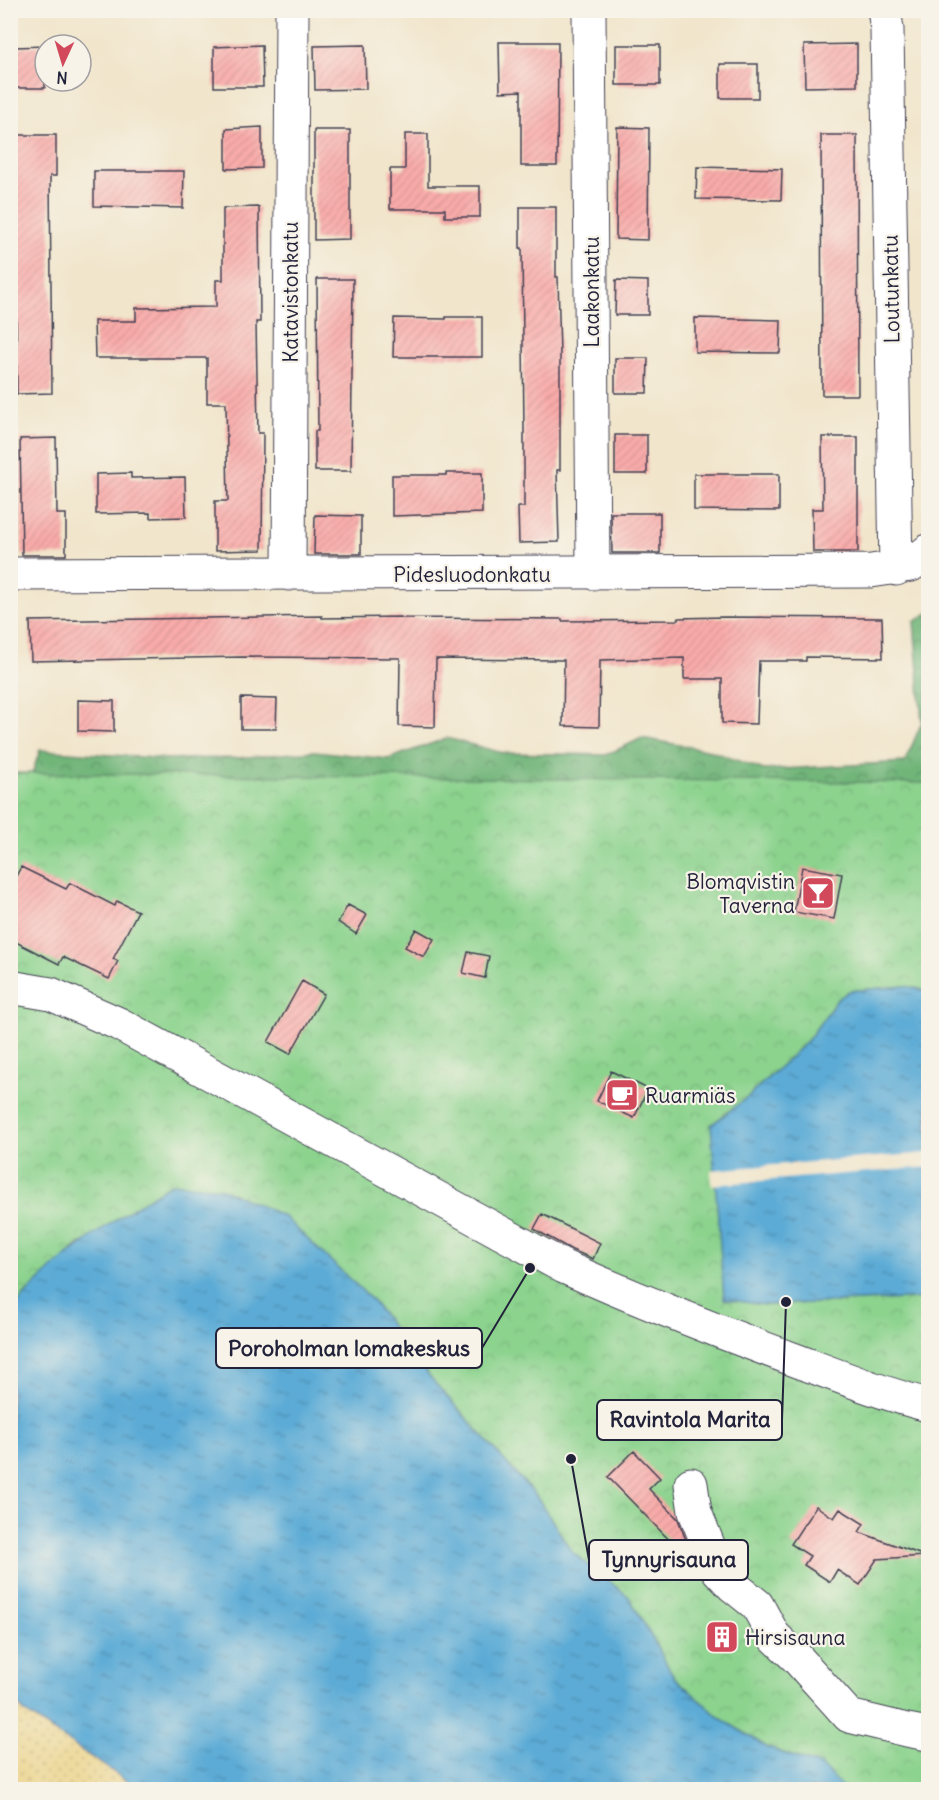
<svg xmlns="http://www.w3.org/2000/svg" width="939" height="1800" viewBox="0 0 939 1800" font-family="Delius,sans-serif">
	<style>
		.forest { fill: url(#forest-crowns); stroke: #4a6c5a; stroke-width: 1.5 }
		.sand { fill: url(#sand-dots); stroke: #887e6c; stroke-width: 1.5 }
		.park { fill: url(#park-crowns); stroke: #577a64; stroke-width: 1.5 }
		.water { fill: url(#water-ripples); stroke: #3f6688; stroke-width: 1.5 }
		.pier { fill: #f1e5cb }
		.building { fill: url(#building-hatch) }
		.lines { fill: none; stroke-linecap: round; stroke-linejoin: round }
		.minor-casing { stroke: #413f51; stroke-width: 35 }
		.minor { stroke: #fff; stroke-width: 33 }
		.labels { text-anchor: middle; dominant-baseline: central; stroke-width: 4.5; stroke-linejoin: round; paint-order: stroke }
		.street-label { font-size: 21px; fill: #22223b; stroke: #f7f3e8 }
		.poi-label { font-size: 21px; fill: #22223b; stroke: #f7f3e8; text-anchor: start }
		.leader { fill: none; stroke: #22223b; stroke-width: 2 }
		.callout-dot { fill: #22223b; stroke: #f7f3e8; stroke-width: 2 }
		.callout { fill: #f7f3e8; stroke: #22223b; stroke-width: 2 }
		.callout-label { font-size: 22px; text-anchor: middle; font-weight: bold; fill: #22223b }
	</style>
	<defs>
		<pattern id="forest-crowns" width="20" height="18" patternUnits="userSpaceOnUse" patternTransform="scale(1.5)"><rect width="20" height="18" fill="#71b579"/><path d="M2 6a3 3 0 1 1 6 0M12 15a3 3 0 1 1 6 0" fill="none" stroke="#5c9364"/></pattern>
		<pattern id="sand-dots" width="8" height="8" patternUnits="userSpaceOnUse" patternTransform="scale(1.5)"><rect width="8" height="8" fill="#eeda9e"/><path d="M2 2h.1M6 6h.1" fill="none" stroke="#ccbb89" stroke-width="1.8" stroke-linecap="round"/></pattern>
		<pattern id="park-crowns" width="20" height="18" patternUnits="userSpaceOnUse" patternTransform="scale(1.5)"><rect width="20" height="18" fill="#8cd38e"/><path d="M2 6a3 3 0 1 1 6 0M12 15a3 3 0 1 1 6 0" fill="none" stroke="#78b57b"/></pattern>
		<pattern id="water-ripples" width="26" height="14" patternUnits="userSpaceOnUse" patternTransform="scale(1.5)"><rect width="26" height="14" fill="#5cabd6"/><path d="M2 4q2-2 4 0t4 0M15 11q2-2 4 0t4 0" fill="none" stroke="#4c8baf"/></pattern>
		<pattern id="building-hatch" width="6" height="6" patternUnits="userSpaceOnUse" patternTransform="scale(1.5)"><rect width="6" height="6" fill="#f9acaa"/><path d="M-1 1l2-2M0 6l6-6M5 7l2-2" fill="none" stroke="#d59493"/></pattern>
	</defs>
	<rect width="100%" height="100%" fill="#f7f3e8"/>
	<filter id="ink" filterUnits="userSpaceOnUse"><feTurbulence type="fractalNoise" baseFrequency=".0167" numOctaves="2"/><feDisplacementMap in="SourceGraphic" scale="12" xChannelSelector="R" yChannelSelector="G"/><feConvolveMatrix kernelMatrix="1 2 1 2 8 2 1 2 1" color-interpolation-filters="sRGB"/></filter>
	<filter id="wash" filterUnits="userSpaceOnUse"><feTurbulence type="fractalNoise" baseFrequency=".008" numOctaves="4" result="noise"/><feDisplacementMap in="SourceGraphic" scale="24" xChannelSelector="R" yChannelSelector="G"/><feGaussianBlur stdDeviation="1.35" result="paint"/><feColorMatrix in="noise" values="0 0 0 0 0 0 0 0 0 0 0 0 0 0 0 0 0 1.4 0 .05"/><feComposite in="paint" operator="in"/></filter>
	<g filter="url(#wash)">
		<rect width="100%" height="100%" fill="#f1e5cb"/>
		<path class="forest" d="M928,613V986L29,783L40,750L169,759L238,758L315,751L388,759L447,738L503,753L606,755L642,738L711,751L764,770L905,762L922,722L914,622Z"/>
		<path class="sand" d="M10,1697L26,1713L139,1789H11Z"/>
		<path class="park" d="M11,773L928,783V991L905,986L849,991L837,1000L808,1040L749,1096L711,1125L765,1305L928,1298V1789H844L821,1766L768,1748L720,1718L674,1677L629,1597L572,1552L537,1497L434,1382L371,1299L80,1243L25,1294L11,1312Z"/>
		<path class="water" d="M905,986L928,991V1298L765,1305L724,1299L711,1125L749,1096L808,1040L837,1000L849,991Z
			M172,1183L220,1188L283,1216L371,1299L434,1382L537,1497L572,1552L629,1597L674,1677L720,1718L768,1748L821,1766L844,1789H139L26,1713L10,1697L11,1312C55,1256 113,1221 172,1183Z"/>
		<path class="pier" d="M928,1153V1167L712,1185L711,1170Z"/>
		<g id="blocks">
			<path class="building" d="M499,42H558L557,166H521V91L500,92Z
				M857,44V86L805,87L804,45Z
				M262,45L263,87H214V47Z
				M365,45L366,89L315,90L314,46Z
				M616,45H660V85H616Z
				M45,46V88H16L15,47Z
				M720,64H758V98H720Z
				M262,127V168L226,169V129Z
				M617,127L649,128L648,240L616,239Z
				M314,130H350V239L314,240Z
				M405,134H428V186H480V217H445V209H390V169H405Z
				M10,135H56V176H50L52,393L17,394L15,176H11Z
				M821,135H857L858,395H822Z
				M697,167L782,169L781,200L696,199Z
				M94,171H184L183,208L94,206Z
				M259,207L260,322H256L258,433H263L262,550L215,551V501H228L226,403H207V358H95L94,321H136V308L216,307V280H223V208Z
				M520,207H556V277H558L560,355V470H557L559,542L519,543L518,507H524V430L522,248H520Z
				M317,279H353L351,471H315V431H318Z
				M616,280L648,281V315H615Z
				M446,317H482V357H393L394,318L446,319Z
				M695,318L781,320L780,353L695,352Z
				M615,358H648L647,393H615Z
				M615,435H647V474H615Z
				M822,437H858V552H813L812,509H823Z
				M56,438L57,514H66V555H22L20,439Z
				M131,473V478L185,477L186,517L150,518V513L96,514V474Z
				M446,473H482V513L392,516V475H446Z
				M694,474H779V511L694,510Z
				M611,513H660V553H612Z
				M315,515L361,516V554H314Z
				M322,616V618L401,617V618L562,619V621L679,620V618L724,617L882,618L883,658L806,657V661H759L757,724L722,723V679H684V658L600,660L599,727L563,726L564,660L436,659L435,727L399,726L400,658L242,657L31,661L30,621Z
				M241,698L277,699L276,729H241Z
				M78,700L114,701V732L78,731Z
				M21,867L66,889L70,883L115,906L117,901L138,911L113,959L118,961L109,979L63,957L59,964L10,939V887Z
				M802,867L842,874L834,919L794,912Z
				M348,905L367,915L356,934L338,922Z
				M416,929L434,939L424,957L405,947Z
				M468,952L489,956L485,978L463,973Z
				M302,981L324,994L290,1054L268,1042Z
				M611,1071L648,1089L634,1118L597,1101Z
				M542,1214L600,1243L593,1259L572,1250L534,1229Z
				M634,1451L660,1478L649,1489L678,1519L687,1543L679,1550L608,1477Z
				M816,1506L834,1518L840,1509L864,1524L859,1532L925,1556L877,1559L860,1585L837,1570L830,1582L804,1565L810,1556L791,1544Z"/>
		</g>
	</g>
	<g filter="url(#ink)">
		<use href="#blocks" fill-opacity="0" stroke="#413f51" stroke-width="1.5"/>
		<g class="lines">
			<defs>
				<path id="minor" d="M589,10L593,573
					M884,10L887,29L896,569
					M10,574L871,571L911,565L928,551
					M289,574L292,10
					M10,987L51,994L119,1024L564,1267C641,1301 719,1332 798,1361C841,1377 884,1394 928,1405
					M691,1484L695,1512L718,1570L732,1585L757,1605L774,1636L796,1657L849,1716L907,1730L928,1734"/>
			</defs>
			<use href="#minor" class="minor-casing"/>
			<use href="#minor" class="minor"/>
		</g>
	</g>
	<defs>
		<symbol id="bar-square" viewBox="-11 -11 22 22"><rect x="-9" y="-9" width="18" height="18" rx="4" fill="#d1495b" stroke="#f7f3e8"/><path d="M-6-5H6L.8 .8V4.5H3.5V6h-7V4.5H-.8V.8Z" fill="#fff"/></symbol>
		<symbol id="cafe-square" viewBox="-11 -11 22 22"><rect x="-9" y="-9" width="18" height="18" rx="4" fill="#d1495b" stroke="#f7f3e8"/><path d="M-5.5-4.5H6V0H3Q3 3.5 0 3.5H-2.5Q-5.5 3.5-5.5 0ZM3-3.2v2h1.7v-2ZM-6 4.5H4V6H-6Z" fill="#fff"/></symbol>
		<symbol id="building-square" viewBox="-11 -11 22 22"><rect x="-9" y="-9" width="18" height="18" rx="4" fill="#d1495b" stroke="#f7f3e8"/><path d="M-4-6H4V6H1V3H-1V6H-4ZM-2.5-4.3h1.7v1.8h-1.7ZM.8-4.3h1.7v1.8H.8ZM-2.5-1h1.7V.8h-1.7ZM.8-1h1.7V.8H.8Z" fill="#fff"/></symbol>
	</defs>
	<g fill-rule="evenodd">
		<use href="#bar-square" x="799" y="874" width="38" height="38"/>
		<use href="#cafe-square" x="603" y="1076" width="38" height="38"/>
		<use href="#building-square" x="703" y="1618" width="38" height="38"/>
	</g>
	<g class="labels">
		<g class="street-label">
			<text transform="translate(891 289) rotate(-91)">Loutunkatu</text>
			<text transform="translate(290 292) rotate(-90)">Katavistonkatu</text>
			<text transform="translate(591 292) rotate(-90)">Laakonkatu</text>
			<text x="472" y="574">Pidesluodonkatu</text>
		</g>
		<g class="poi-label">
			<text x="795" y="881" text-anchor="end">Blomqvistin<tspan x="795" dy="24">Taverna</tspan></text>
			<text x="645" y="1095">Ruarmiäs</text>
			<text x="745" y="1637">Hirsisauna</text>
		</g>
	</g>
	<path class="leader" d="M530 1268L482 1348M786 1302L782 1420M571 1459L589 1560"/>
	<g class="callout-dot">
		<circle cx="530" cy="1268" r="6"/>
		<circle cx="786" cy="1302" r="6"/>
		<circle cx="571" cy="1459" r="6"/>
	</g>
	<g class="callout">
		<rect x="216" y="1328" width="266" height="40" rx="6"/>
		<rect x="597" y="1400" width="185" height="40" rx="6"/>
		<rect x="589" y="1540" width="159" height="40" rx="6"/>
	</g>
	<g class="callout-label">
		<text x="349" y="1356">Poroholman lomakeskus</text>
		<text x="690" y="1427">Ravintola Marita</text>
		<text x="669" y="1567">Tynnyrisauna</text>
	</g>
	<rect width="939" height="1800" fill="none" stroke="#f7f3e8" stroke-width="36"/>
	<g transform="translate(63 63) rotate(184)"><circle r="28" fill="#f7f3e8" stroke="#a29fa3" stroke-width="1.5"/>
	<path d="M0-4.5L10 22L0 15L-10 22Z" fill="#d1495b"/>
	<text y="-9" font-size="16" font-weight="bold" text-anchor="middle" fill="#22223b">N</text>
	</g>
</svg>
